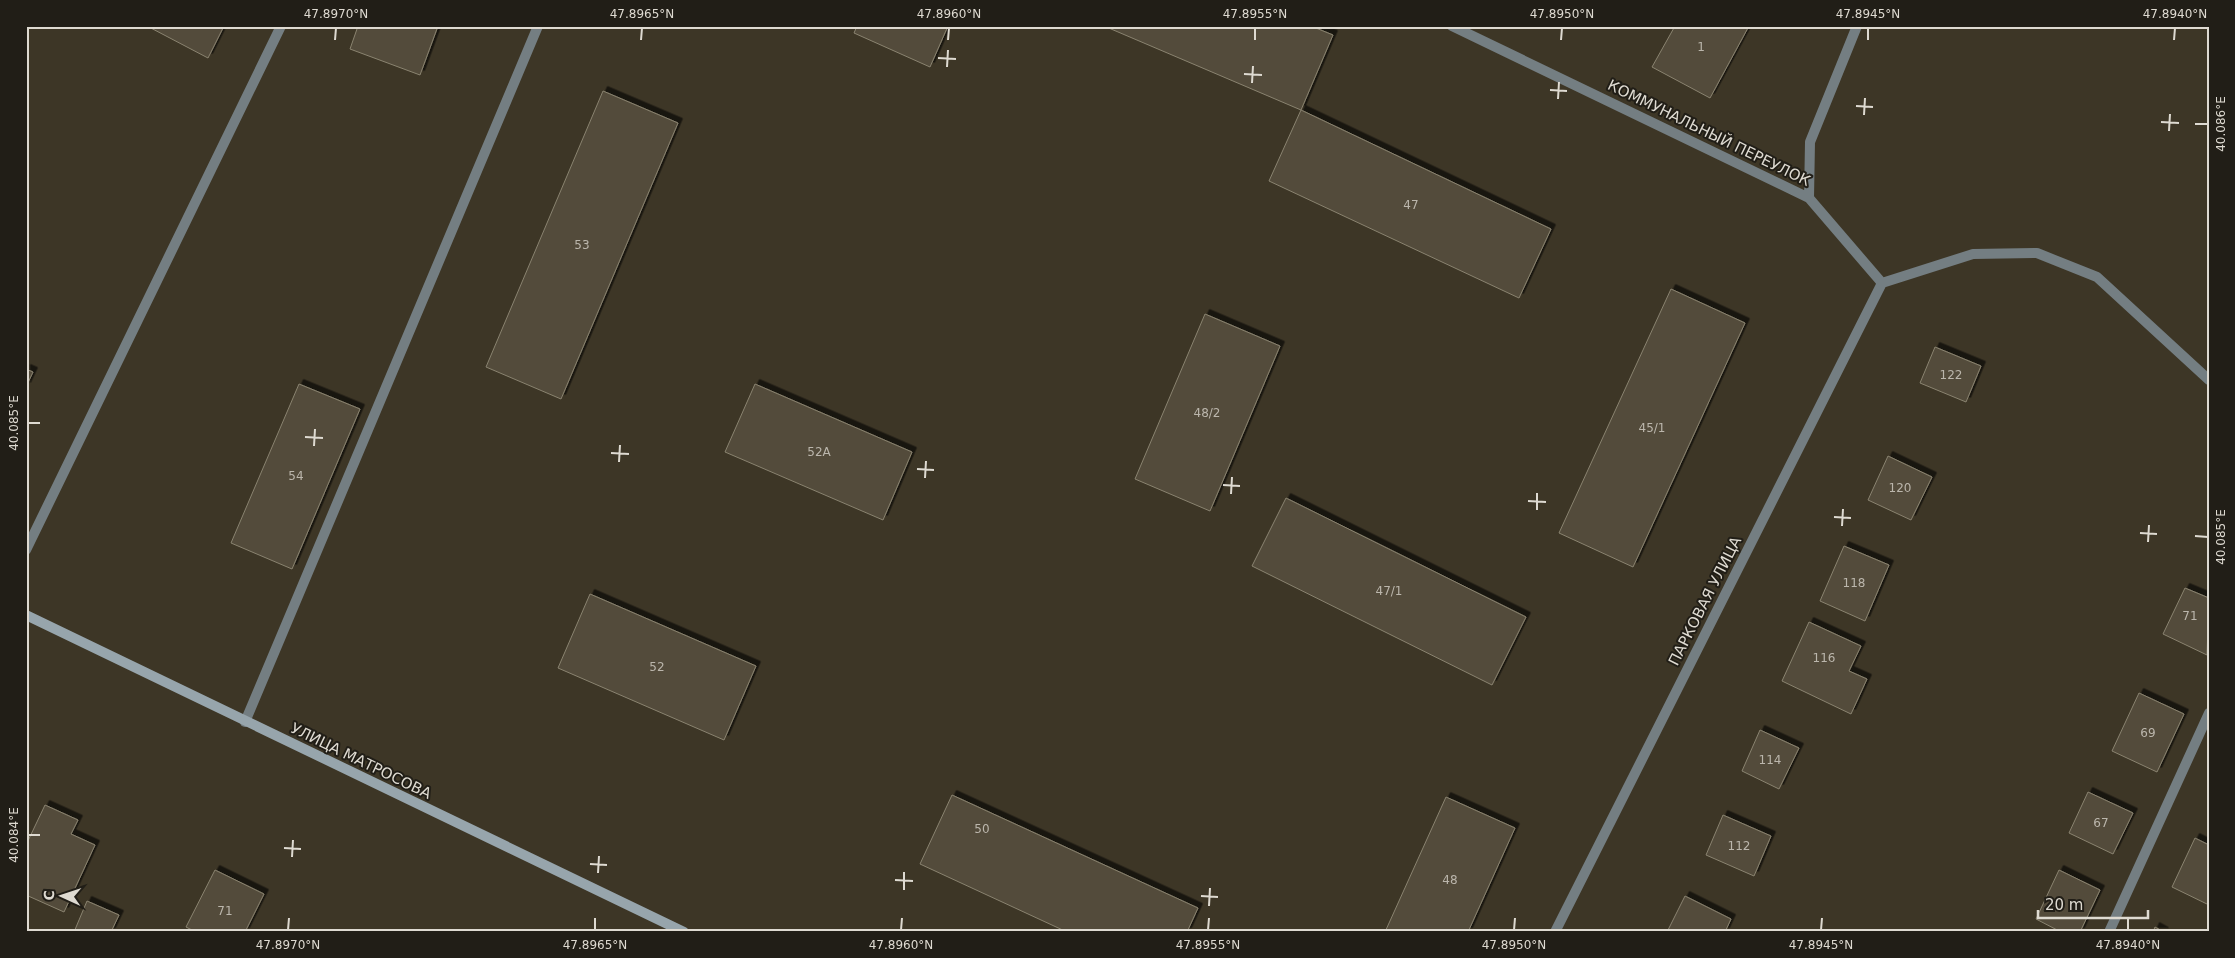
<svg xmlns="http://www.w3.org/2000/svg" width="2235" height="958" viewBox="0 0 2235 958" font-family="'DejaVu Sans',sans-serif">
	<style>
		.building { fill: #534c3b; stroke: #8a8370; filter: url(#shadow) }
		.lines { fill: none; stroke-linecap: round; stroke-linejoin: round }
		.lane { stroke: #747e82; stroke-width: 10 }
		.street { stroke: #747e82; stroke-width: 10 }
		.secondary { stroke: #97a5ac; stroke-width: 10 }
		.ticks { fill: none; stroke: #dedad1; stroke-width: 2 }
		.labels { text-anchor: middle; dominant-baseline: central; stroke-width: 4; stroke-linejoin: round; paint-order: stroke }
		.number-label { font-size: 12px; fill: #bbb6ac }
		.street-label { font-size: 15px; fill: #dedad1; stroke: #211e17 }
		.neatline { fill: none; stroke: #dedad1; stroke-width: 2 }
		.ticks-label { font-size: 12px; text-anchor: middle; fill: #dedad1 }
	</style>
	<defs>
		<filter id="shadow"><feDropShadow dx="4.5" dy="-4.5" stdDeviation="0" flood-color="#0009"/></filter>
	</defs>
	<rect width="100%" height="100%" fill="#3d3626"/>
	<path class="building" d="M147,26H224L208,58Z
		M358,26H438L420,75L350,49Z
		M857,26H948L930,67L854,33Z
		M1104,26H1311L1333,35L1301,110Z
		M1675,26H1749L1710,98L1652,67Z
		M603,91L678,123L561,399L486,367Z
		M1301,110L1551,229L1519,298L1269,181Z
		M1671,289L1745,323L1633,567L1559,533Z
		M1205,314L1280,346L1210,511L1135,479Z
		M1935,347L1981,366L1966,402L1920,383Z
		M26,369L33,372L26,387Z
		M299,384L360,409L292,569L231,543Z
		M755,384L912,452L883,520L725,452Z
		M1888,456L1932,477L1911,520L1868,500Z
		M1286,498L1526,617L1492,685L1252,566Z
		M1844,546L1889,565L1865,621L1820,601Z
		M2185,588L2209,598L2207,655L2163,634Z
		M590,594L756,666L724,740L558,668Z
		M1809,622L1861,646L1849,671L1867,679L1851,714L1782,681Z
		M2139,693L2184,714L2157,772L2112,751Z
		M1760,730L1799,748L1779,789L1742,771Z
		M2088,792L2133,813L2113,854L2069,833Z
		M952,795L1198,908L1187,932H1067L920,864Z
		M1446,797L1515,828L1468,932H1385Z
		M45,805L78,820L71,834L95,845L64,912L26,895V845Z
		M1723,815L1771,836L1754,876L1706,855Z
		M2195,838L2209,845V905L2172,887Z
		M215,870L264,894L245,932H196L186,927Z
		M2059,870L2100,890L2080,932H2061L2036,919Z
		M1685,896L1731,919L1725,932H1667Z
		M87,901L119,915L111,932H74Z
		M2155,927L2164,932H2153Z"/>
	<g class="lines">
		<path class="lane" d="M245,722L538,26"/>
		<path class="street" d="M1452,26L1809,198L1882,283L1973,254L2037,253L2097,277L2209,380
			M1809,198L1810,142L1857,26
			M26,550L281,26
			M1555,932L1882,283
			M2109,932L2209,713"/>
		<path class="secondary" d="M26,615L684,932"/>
	</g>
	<path class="ticks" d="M335,40L336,28M641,40L642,28M948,40L949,28M1255,40V28M1561,40L1562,28M1868,40V28M2174,40L2175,28M938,58L956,59M947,67L948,50M1244,74L1262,75M1252,83L1253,66M1550,90L1567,91M1558,99L1559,82M1856,106L1873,107M1864,115L1865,98M2161,122L2179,123M2195,124H2208M2169,131L2170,114M28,423H40M305,437L323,438M314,446L315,429M611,453L629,454M619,462L620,445M917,469L934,470M925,478L926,461M1223,485L1240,486M1231,494L1232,477M1528,501L1546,502M1537,510V493M1834,517L1851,518M1842,526L1843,509M2140,533L2157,534M2195,536L2208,537M2148,542L2149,525M28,835H40M284,848L301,849M292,857L293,840M590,864L607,865M598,873L599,856M895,880L913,881M904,890V872M1201,896L1218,897M1209,906L1210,888M288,930L289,918M595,930V918M901,930L902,918M1208,930L1209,918M1514,930L1515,918M1821,930L1822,918M2128,930V918"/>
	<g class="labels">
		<g class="number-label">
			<text x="1701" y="47">1</text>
			<text x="1411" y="205">47</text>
			<text x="582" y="245">53</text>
			<text x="1951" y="375">122</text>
			<text x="1207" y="413">48/2</text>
			<text x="1652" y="428">45/1</text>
			<text x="819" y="452">52А</text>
			<text x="296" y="476">54</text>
			<text x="1900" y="488">120</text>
			<text x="1854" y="583">118</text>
			<text x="1389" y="591">47/1</text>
			<text x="2190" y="616">71</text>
			<text x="1824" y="658">116</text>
			<text x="657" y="667">52</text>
			<text x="2148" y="733">69</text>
			<text x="1770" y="760">114</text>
			<text x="2101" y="823">67</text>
			<text x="982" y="829">50</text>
			<text x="1739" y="846">112</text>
			<text x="1450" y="880">48</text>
			<text x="225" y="911">71</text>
		</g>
		<g class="street-label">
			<text transform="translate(1709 133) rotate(26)">КОММУНАЛЬНЫЙ ПЕРЕУЛОК</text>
			<text transform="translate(1705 601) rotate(-63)">ПАРКОВАЯ УЛИЦА</text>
			<text transform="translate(361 761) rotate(26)">УЛИЦА МАТРОСОВА</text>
		</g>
	</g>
	<rect width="2235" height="958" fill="none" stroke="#211e17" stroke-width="55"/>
	<g transform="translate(62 896) rotate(273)" stroke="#211e17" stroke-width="4" paint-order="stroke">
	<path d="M0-4L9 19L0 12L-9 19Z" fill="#dedad1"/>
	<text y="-8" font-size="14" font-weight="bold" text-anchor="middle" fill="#dedad1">С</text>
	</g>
	<path d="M2038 910v8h110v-8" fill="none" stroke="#dedad1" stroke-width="2.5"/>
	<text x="2045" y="910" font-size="15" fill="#dedad1" stroke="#211e17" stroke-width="4" paint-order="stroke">20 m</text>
	<rect x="28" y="28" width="2180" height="902" class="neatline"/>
	<g class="ticks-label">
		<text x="336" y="18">47.8970°N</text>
		<text x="642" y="18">47.8965°N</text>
		<text x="949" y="18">47.8960°N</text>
		<text x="1255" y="18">47.8955°N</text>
		<text x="1562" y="18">47.8950°N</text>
		<text x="1868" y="18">47.8945°N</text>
		<text x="2175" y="18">47.8940°N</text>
		<text transform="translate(2221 124) rotate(-90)" y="4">40.086°E</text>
		<text transform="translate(14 423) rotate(-90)" y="4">40.085°E</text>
		<text transform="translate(2221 537) rotate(-90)" y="4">40.085°E</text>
		<text transform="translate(14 835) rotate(-90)" y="4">40.084°E</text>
		<text x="288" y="949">47.8970°N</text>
		<text x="595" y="949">47.8965°N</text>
		<text x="901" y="949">47.8960°N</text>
		<text x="1208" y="949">47.8955°N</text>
		<text x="1514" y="949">47.8950°N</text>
		<text x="1821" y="949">47.8945°N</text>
		<text x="2128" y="949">47.8940°N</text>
	</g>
</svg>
